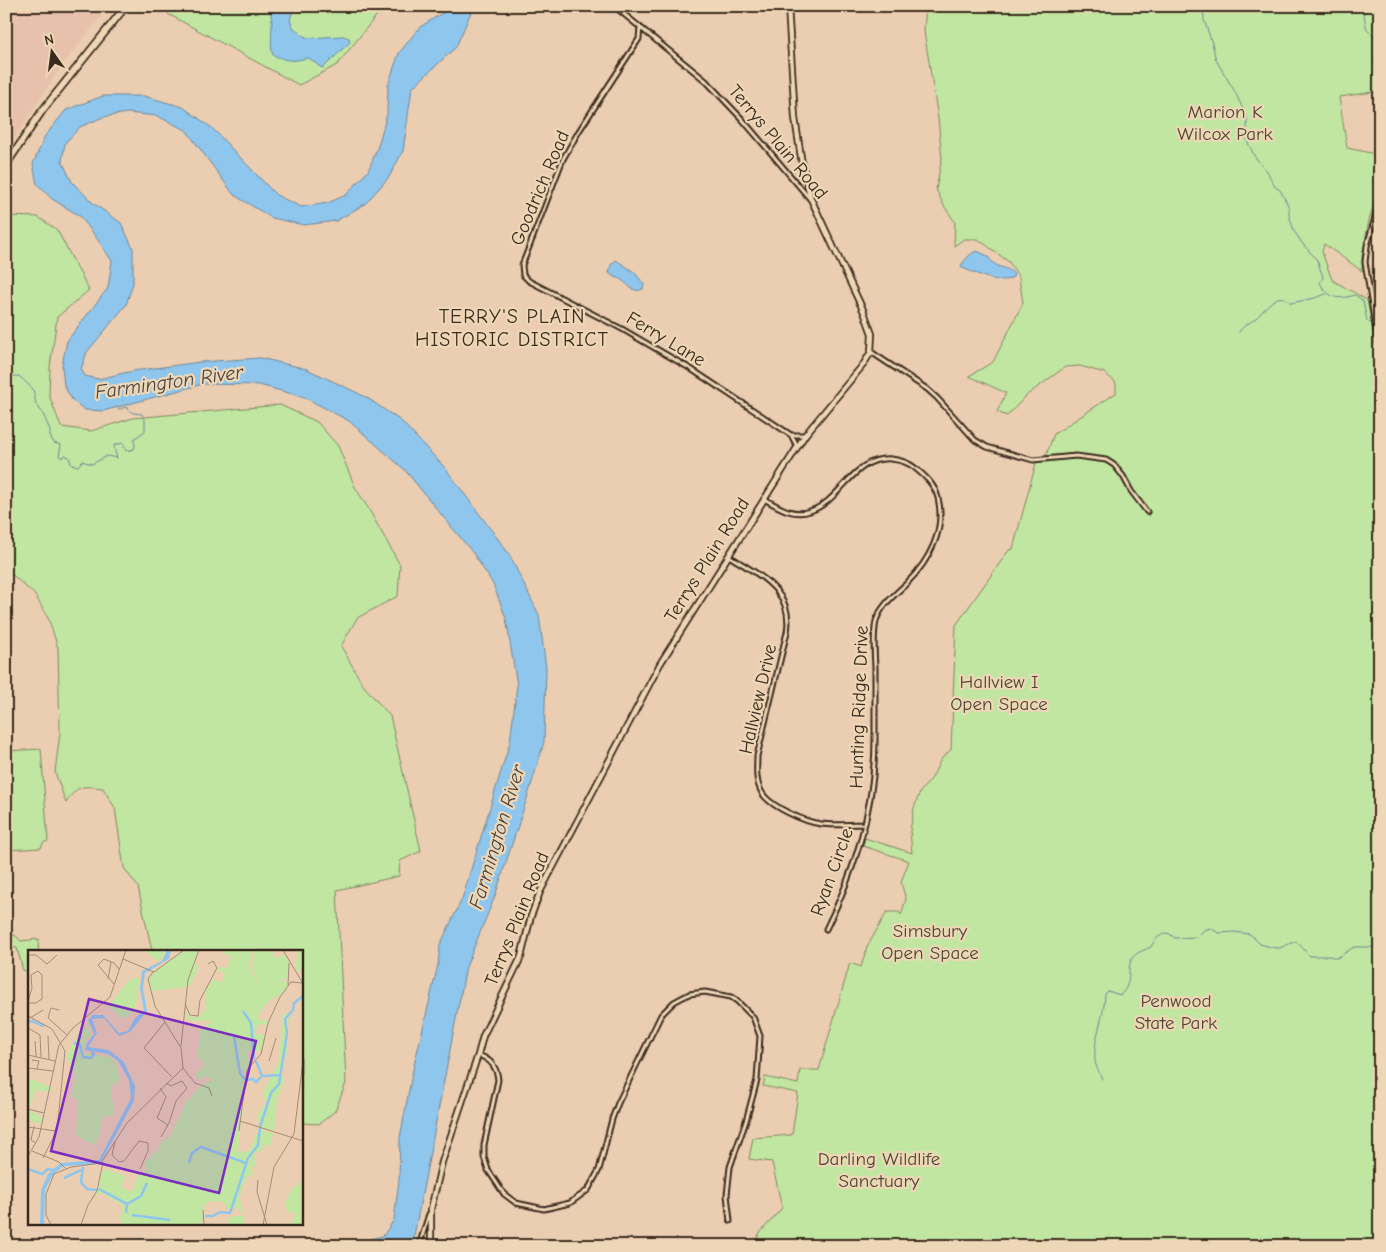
<svg xmlns="http://www.w3.org/2000/svg" width="1386" height="1252" viewBox="0 0 1386 1252" font-family="'Comic Neue',sans-serif">
	<style>
		.built { fill: #e7c1ab }
		.green { fill: #c0e6a1; stroke: #7e8860 }
		.water { fill: #8fc6ed; stroke: #6d889a }
		.lines { fill: none; stroke-linecap: round; stroke-linejoin: round }
		.stream { stroke: #6d889a; stroke-width: 1 }
		.street-casing { stroke: #3b2a1e; stroke-width: 7 }
		.secondary-casing { stroke: #3b2a1e; stroke-width: 8 }
		.highway-casing { stroke: #3b2a1e; stroke-width: 9 }
		.street { stroke: #eed7b6; stroke-width: 3 }
		.secondary { stroke: #eed7b6; stroke-width: 4.5 }
		.highway { stroke: #eed7b6; stroke-width: 5.5 }
		.labels { text-anchor: middle; dominant-baseline: central; stroke-width: 4.5; stroke-linejoin: round; paint-order: stroke }
		.park-label { font-size: 19px; fill: #4f4632; stroke: #eed7b6 }
		.street-label { font-size: 19px; fill: #3b2a1e; stroke: #eed7b6 }
		.neighbourhood-label { font-size: 20px; letter-spacing: 1px; fill: #3b2a1e; stroke: #eed7b6 }
		.water-label { font-size: 20px; font-style: italic; fill: #48413d; stroke: #eed7b6 }
		.inset-river { fill: none; stroke: #8fc6ed; stroke-width: 2.5 }
		.inset-road { fill: none; stroke: #a58c76; stroke-width: 1 }
		.view { fill: #7b2cbf; fill-opacity: 0.15; stroke: #7b2cbf; stroke-width: 2.5 }
		.inset-edge { fill: none; stroke: #3b2a1e; stroke-width: 2.5 }
	</style>
	<rect width="100%" height="100%" fill="#ebcdb1"/>
	<filter id="ink" filterUnits="userSpaceOnUse"><feTurbulence type="fractalNoise" baseFrequency=".02" numOctaves="2"/><feDisplacementMap in="SourceGraphic" scale="10" xChannelSelector="R" yChannelSelector="G"/><feConvolveMatrix kernelMatrix="1 2 1 2 8 2 1 2 1" color-interpolation-filters="sRGB"/></filter>
	<g filter="url(#ink)">
		<path class="built" d="M6,6H103L100,18L64,62L6,151Z"/>
		<path class="green" d="M172,6H384L337,65L299,85L168,14Z
			M926,6H1380V91L1339,97L1347,148L1380,155V185L1369,220L1362,256V271L1324,244L1322,252L1332,280L1367,300L1380,365V1246H754L759,1234L782,1208L772,1162L749,1159L753,1138L792,1135L798,1093L763,1086L765,1077L798,1084L800,1070H819L850,963L861,967L867,947L887,912H899L901,915C904,910 903,904 906,900L901,882L909,861L863,846L865,838L912,853L910,831L914,808L920,792L932,778L941,759L951,750L956,625L1009,550L1013,549L1037,459L1045,458L1054,434L1116,393V383L1105,373L1080,366L1065,367L1027,395L1007,416L997,412L1006,393L969,376L993,362L1023,303L1019,277L1009,262L978,239H964L954,246L955,222L944,206L936,189L942,158L938,118L924,31Z
			M6,216L38,217L57,230L89,290L57,317L50,367L49,395L61,427L91,431L133,418L280,405L317,422L338,446L355,487L368,508L400,565L398,596L357,618L341,646L363,685L390,716L421,851L400,861L399,876L337,890L346,1083L335,1111L319,1124L301,1123V951H152L138,887L124,868L115,808L103,788C82,786 78,784 66,803L55,772L60,733L58,648L49,620L35,595L6,569Z
			M6,741L8,751L41,749L48,841L43,843L41,848L6,850Z
			M15,935L21,941L39,939L38,951H29V972L23,970L17,948L6,947V937Z"/>
		<path class="water" d="M270,6H294L290,20L293,27L302,35L308,38L343,36L349,38L350,42L323,68L320,67L309,58C292,61 289,62 273,55C270,49 272,30 272,23C272,17 270,12 270,6Z
			M446,6H473L472,10L456,47L412,88L403,151L389,177L365,204L336,221L304,225L272,218L234,195L186,130L157,116L127,113L103,117L80,127L65,143L62,161L72,182L93,203L121,223L133,248V283L126,305L87,352L81,369L85,376L98,379L133,371L200,362L260,358L307,369L366,397L401,421L446,469L509,554L539,615L546,668L544,742L530,789L495,896L466,967L412,1246H338L383,1236L394,1220L399,1180L400,1138L412,1074L438,965L440,945L462,899L510,742L517,685L506,618L493,584L473,553L404,469L349,421L304,397L259,385L203,384L103,411L85,410L73,401L64,386L62,365L67,341L108,288L112,261L96,237L80,216L52,199L37,184L33,164L45,136L66,110L103,96H144L183,107L212,128L276,195L301,207L328,203L346,195L368,171L378,146L387,114L388,85L399,53L420,27L444,12Z
			M977,251L988,256C995,270 1006,265 1014,274L1013,277C998,286 977,273 962,268L961,266C963,261 972,252 977,251Z
			M616,260L634,272L644,284L643,289C632,294 629,284 620,279C616,277 613,277 609,273L611,265Z"/>
		<g class="lines">
			<path class="stream" d="M1203,6L1204,20L1212,43L1216,60L1235,92L1247,118V141L1255,157L1267,171L1275,187L1280,190L1289,207V215L1294,231L1302,243L1317,260L1323,277L1320,283C1329,299 1338,300 1355,295L1363,301L1367,321L1371,323
				M1362,6L1367,30L1376,37L1378,44L1379,53L1375,61L1379,88L1376,91L1377,101L1380,111
				M1379,324L1380,325
				M1239,332C1243,325 1251,323 1257,317C1265,310 1278,287 1291,303L1315,298L1326,294
				M6,379L10,376H19L33,389L36,404L42,412L50,430V436L54,443L61,445L59,456L62,458L65,455L69,457L71,464L78,466L82,461L92,464L107,456L117,458L115,452L114,445L123,443L126,451L134,449L135,446L134,439L145,431V419L142,414L133,413L126,407L119,409L116,407
				M1102,1079C1100,1073 1095,1066 1095,1060C1093,1038 1105,1016 1105,994L1108,991L1120,995C1134,984 1125,967 1133,957C1137,952 1145,950 1151,947C1154,940 1160,934 1168,933L1175,938L1197,937L1204,930L1210,928L1219,933L1234,932L1250,934L1260,944L1275,948H1280L1296,941L1310,956H1329L1337,958L1354,947H1380"/>
			<defs>
				<path id="street" d="M614,6L706,81L742,119L810,199
					M640,27L639,39L579,131L563,159L526,255L522,265L523,275L529,281L622,329L646,343L691,369L791,435L797,446
					M1380,200L1367,246L1365,262L1380,357
					M871,352L927,389L937,398L975,440L987,447L1033,460L1076,456L1106,460L1114,465L1123,476L1131,491L1147,512
					M791,435H805
					M764,499C779,507 793,517 810,511C842,501 853,456 891,459C900,460 908,462 915,468C925,476 935,485 938,498C946,530 929,561 907,583C895,595 881,605 876,621C873,636 874,652 875,667C875,691 875,715 875,739C875,805 855,871 826,929
					M729,556C759,575 794,591 787,632L757,756C757,768 755,780 761,791C768,806 805,822 821,824C835,826 850,824 864,824
					M478,1055C491,1059 497,1067 498,1080L484,1145V1157L488,1170L504,1194L516,1203L544,1209L570,1203L588,1190L599,1170L612,1119L618,1103L661,1015L674,1002L689,994L705,992L731,997L737,1001L753,1017L760,1036L757,1080L746,1121L730,1167L727,1195L730,1221
					M419,1246L429,1214"/>
				<path id="secondary" d="M431,1246V1209L442,1162L478,1055L483,1036L521,957L531,916L540,892L660,664L805,435L863,365L871,352L872,334L864,312L811,199L802,164L795,118L788,6"/>
				<path id="highway" d="M6,165L42,111L126,6"/>
			</defs>
			<use href="#street" class="street-casing"/>
			<use href="#secondary" class="secondary-casing"/>
			<use href="#highway" class="highway-casing"/>
			<use href="#street" class="street"/>
			<use href="#secondary" class="secondary"/>
			<use href="#highway" class="highway"/>
		</g>
	</g>
	<g class="labels">
		<g class="park-label">
			<text x="1225" y="112">Marion K<tspan x="1225" dy="22">Wilcox Park</tspan></text>
			<text x="999" y="682">Hallview I<tspan x="999" dy="22">Open Space</tspan></text>
			<text x="930" y="931">Simsbury<tspan x="930" dy="22">Open Space</tspan></text>
			<text x="1176" y="1001">Penwood<tspan x="1176" dy="22">State Park</tspan></text>
			<text x="879" y="1159">Darling Wildlife<tspan x="879" dy="22">Sanctuary</tspan></text>
		</g>
		<g class="street-label">
			<text transform="translate(778 142) rotate(50)">Terrys Plain Road</text>
			<text transform="translate(540 188) rotate(-67)">Goodrich Road</text>
			<text transform="translate(666 339) rotate(31)">Ferry Lane</text>
			<text transform="translate(707 560) rotate(-58)">Terrys Plain Road</text>
			<text transform="translate(758 699) rotate(-77)">Hallview Drive</text>
			<text transform="translate(859 707) rotate(-88)">Hunting Ridge Drive</text>
			<text transform="translate(832 872) rotate(-70)">Ryan Circle</text>
			<text transform="translate(517 919) rotate(-68)">Terrys Plain Road</text>
		</g>
		<g class="neighbourhood-label">
			<text x="512" y="316">TERRY'S PLAIN<tspan x="512" dy="23">HISTORIC DISTRICT</tspan></text>
		</g>
		<g class="water-label">
			<text transform="translate(169 382) rotate(-8)">Farmington River</text>
			<text transform="translate(497 837) rotate(-73)">Farmington River</text>
		</g>
	</g>
	<g transform="translate(28 950)">
		<rect width="275" height="275" fill="#ebcdb1"/>
		<path d="M116,0H139L131,12ZM157,0H170L166,13L171,15L164,32L159,37L124,41L121,29L125,23ZM196,0H224L221,16L231,35L224,15L226,0H240L241,4L245,0V8L257,5L261,12L260,29H254L253,33L259,31L260,36L255,43L239,52L230,66L229,69L240,71L239,75L230,74L227,84L237,85L233,101H220L219,108L225,110L217,123L213,120L217,127L210,202L221,201L231,179L245,184L242,198L238,193L234,200L226,204L228,213L225,219L221,211L225,223L217,230L212,246L214,266L209,257L200,260L195,252L182,251L176,256V267L172,275H94L92,268L95,256L74,243L67,245L75,221L78,219L97,226L93,237L104,242L110,226L119,219L116,212L124,206L121,203H128L134,191L142,187L145,181L140,177L145,180L157,154L172,136L184,130L179,126L170,130L167,124L175,117V111L169,108L172,81L184,71L160,70L159,55L163,67H170L178,60V38L182,37L183,29L194,32L197,23L188,20L189,17L199,18L203,7L198,3L194,7ZM267,0H275V14L270,23L267,16L270,5ZM112,27L107,61L94,69L81,56L100,31ZM255,62L261,64L259,102L253,120L256,132L249,150L246,182L232,177L229,165L238,154L235,142L251,111ZM55,76L61,79L63,87L58,89L55,103L82,107L88,113L92,130L83,138L86,165L75,167L70,191L65,195L48,185L50,150L45,148L44,144L48,126L38,106ZM0,128L23,137L22,142L8,140L1,159L15,168L13,174L0,170ZM275,225V275H262L268,263L260,262L257,253L264,238L271,235ZM210,266H215L217,275H199L201,267Z" fill="#c0e6a1"/>
		<path d="M139,0H143L141,9L117,23L115,39L119,61L102,82L91,86L76,68L64,69L69,83L60,97L81,100L96,112L107,136L106,151L72,214L35,216L24,226L17,240L16,274L12,275L13,240L20,224L33,213L71,210L103,148L101,130L90,111L80,104L57,100L59,93L66,84L60,70L65,65H75L91,83L100,81L107,68L116,61L112,39L114,21L134,11Z" fill="#8fc6ed"/>
		<path class="inset-river" d="M215,61L223,73L226,109M0,72L4,71L16,76M206,86L212,123L217,130M46,93L52,95L55,107L63,108L66,104L63,102M228,111L234,126L252,125M218,130L225,129L228,132L233,127M232,177L243,143L251,134L259,83L257,69L265,60L266,53L275,46M161,213L164,203L173,197L218,213M55,217L53,232L59,239L69,240M0,219L14,224L20,219L26,220M36,228L53,220M71,239L99,254L98,263M99,254L113,246L119,233M104,265L142,270M177,266H185L192,262L202,263L220,208L230,195L232,178"/>
		<path class="inset-road" d="M255,0L274,32M0,5H8L19,14L29,5M95,9L126,22L156,0M70,15L76,9L86,13L91,19M70,15L86,34M125,22L120,29L127,56L153,98L155,118M80,29L83,12M260,35L261,13M0,51L4,38L3,25L10,21L14,25V49L8,53H0M157,54L162,65L170,66L172,50L189,18L185,11L180,14M31,60L23,58L20,68L39,85M0,66L24,79L37,101L29,180L15,208M2,68L15,60M137,72L116,98L144,127M0,78L12,85L13,107M20,86L21,110M7,91L8,106M153,96L160,30L171,0M0,105L27,111M4,110L11,111L9,119M241,111L248,88M0,118L25,121M155,118L167,133L181,138L184,146M132,138L138,147L129,168L140,175M0,159L16,163M212,171L275,191M6,176L3,190L8,193M0,177L28,181M211,181L219,120L233,104L240,73L252,47L263,32L275,33M133,187L141,173L148,151L159,138L154,131L143,136L138,133M87,191L84,205L91,212L96,211L111,191L120,193V201L112,219M4,201L31,212L37,218M0,206L11,187L31,95L45,78L82,47L98,0M230,230L229,242L239,275M175,260L176,275M23,275L18,265V244L26,224L43,217L73,213L99,173L155,118M53,275L60,255L69,241L75,212M235,275L246,217L266,184L275,111"/>
		<path class="view" d="M61,49L228,91L191,243L23,201Z"/>
		<rect width="275" height="275" class="inset-edge"/>
	</g>
	<rect width="1386" height="1252" fill="none" stroke="#eed7b6" stroke-width="25"/>
	<rect x="12" y="12" width="1361" height="1227" fill="none" stroke="#3b2a1e" stroke-width="2" filter="url(#ink)"/>
	<g transform="translate(52 52) rotate(346)" stroke="#eed7b6" stroke-width="4" paint-order="stroke">
	<path d="M0-4L9 19L0 12L-9 19Z" fill="#3b2a1e"/>
	<text y="-8" font-size="14" font-weight="bold" text-anchor="middle" fill="#3b2a1e">N</text>
	</g>
</svg>
